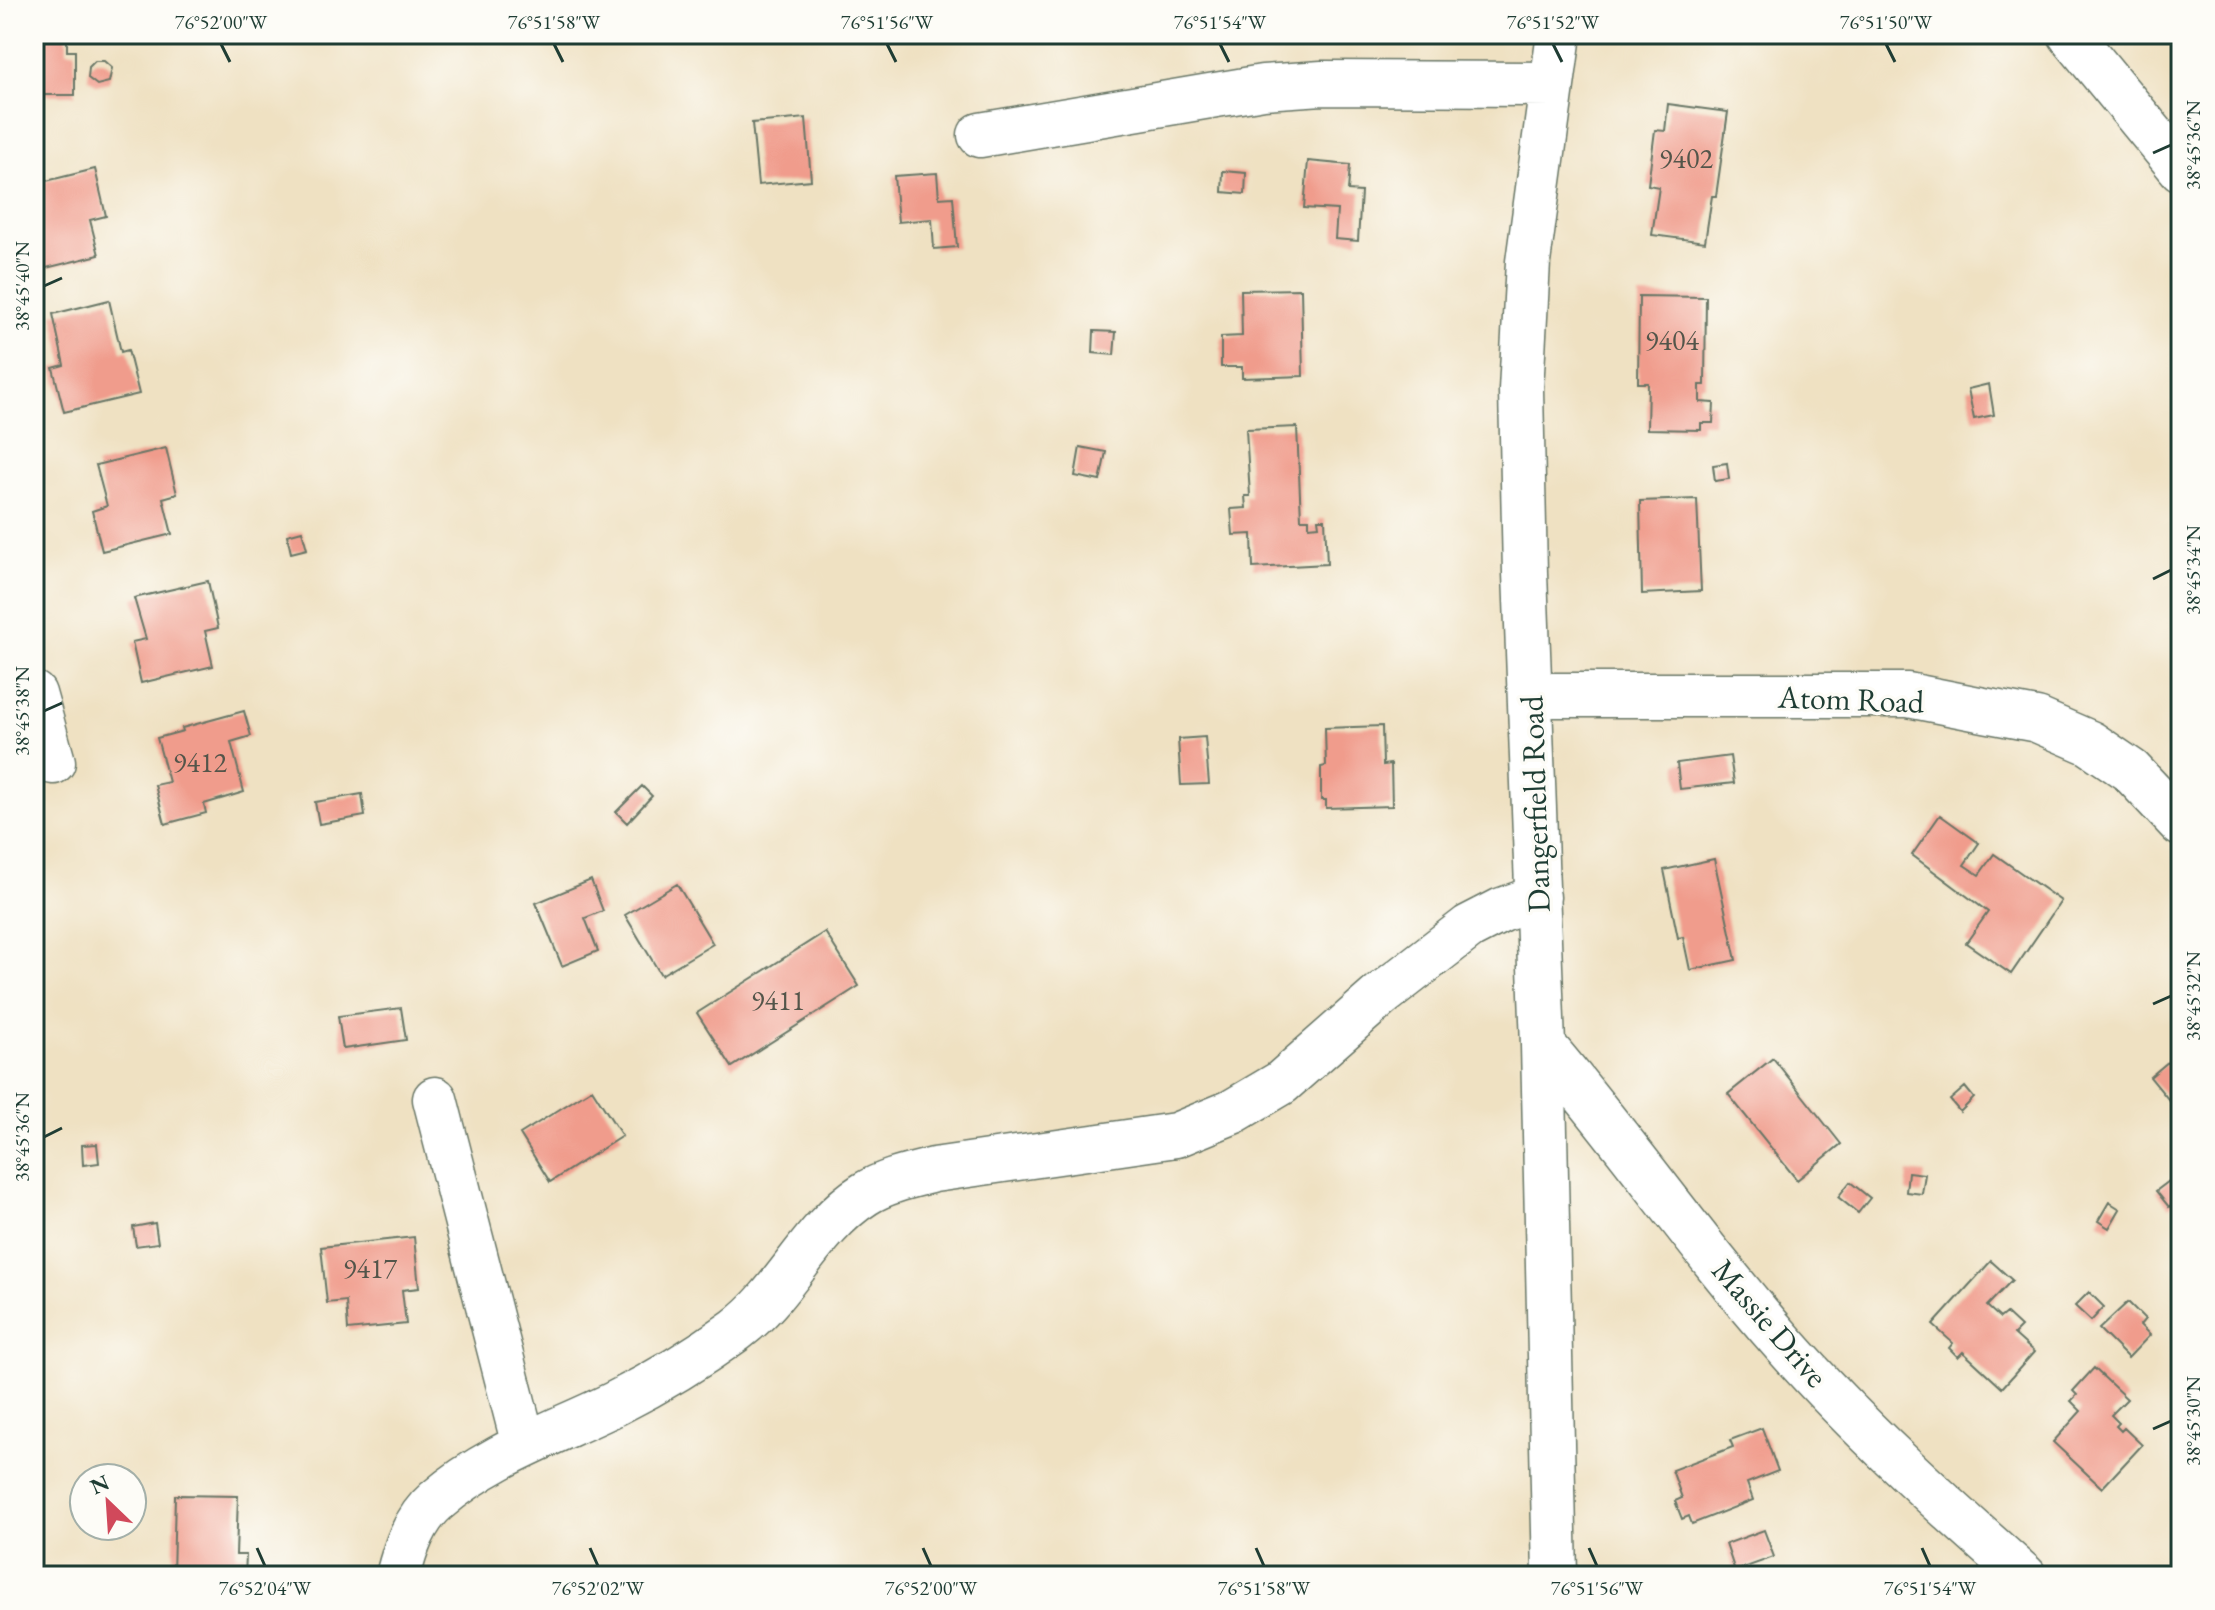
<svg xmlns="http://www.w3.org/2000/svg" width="2215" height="1610" viewBox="0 0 2215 1610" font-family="'EB Garamond',serif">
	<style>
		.building { fill: #f09c8c }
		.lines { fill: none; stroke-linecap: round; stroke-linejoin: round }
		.minor-casing { stroke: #687666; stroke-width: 47 }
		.minor { stroke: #fff; stroke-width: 44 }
		.ticks { fill: none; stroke: #1f3d34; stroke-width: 3 }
		.labels { text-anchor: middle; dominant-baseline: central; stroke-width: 7; stroke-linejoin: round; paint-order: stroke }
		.number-label { font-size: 28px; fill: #53554a }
		.street-label { font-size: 32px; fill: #1f3d34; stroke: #fdfcf7 }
		.neatline { fill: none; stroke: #1f3d34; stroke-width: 3 }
		.ticks-label { font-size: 20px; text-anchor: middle; fill: #1f3d34 }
	</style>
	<rect width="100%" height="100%" fill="#fdfcf7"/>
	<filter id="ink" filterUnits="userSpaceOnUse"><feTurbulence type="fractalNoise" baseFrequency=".0125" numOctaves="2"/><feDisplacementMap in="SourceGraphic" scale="16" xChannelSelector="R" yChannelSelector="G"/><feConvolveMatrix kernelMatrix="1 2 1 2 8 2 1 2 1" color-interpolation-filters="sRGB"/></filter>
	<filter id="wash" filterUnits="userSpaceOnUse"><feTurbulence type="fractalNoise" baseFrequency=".006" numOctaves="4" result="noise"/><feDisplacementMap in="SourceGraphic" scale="32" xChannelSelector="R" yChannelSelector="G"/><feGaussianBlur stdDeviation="1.8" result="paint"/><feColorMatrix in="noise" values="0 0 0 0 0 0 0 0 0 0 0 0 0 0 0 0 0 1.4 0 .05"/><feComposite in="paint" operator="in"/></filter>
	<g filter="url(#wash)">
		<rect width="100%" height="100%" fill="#efe1c2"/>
		<g id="blocks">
			<path class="building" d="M34,34H67V51H75V95H34Z
				M95,61H104L112,68L109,82L97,85L88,78L89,67Z
				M1668,104L1728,112L1716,196H1712L1705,242L1652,235L1659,187L1648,185L1655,130L1665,131Z
				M806,118L811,180L758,185L752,123Z
				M1308,161L1350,165L1348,191L1361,192L1358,241L1335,239L1337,210L1304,208Z
				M95,169L106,216L90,220L99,255L34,271V184Z
				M1223,171L1246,173L1245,194L1222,192Z
				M937,173L939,198L953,197L957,247L934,249L932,219L898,222L894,176Z
				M1301,289L1303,376L1242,378V367H1221V337L1242,336L1241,290Z
				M1639,296L1706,297L1705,385H1700V402L1714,403L1713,423H1701V430L1647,429L1648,383H1638Z
				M109,300L121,352L128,350L139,394L64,412L53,368L64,365L53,314Z
				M1094,331L1116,332L1114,355L1093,353Z
				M1989,384L1994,415L1974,419L1968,389Z
				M1297,427L1301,519H1309V527L1319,526L1318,519H1325L1327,564L1253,568L1252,534L1233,535L1231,509L1246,508L1245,496H1250L1246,429Z
				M1080,447L1106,452L1100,481L1075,476Z
				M166,448L177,494L163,498L172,534L102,551L92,511L107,506L96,465Z
				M1727,463L1729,479L1715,481L1713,465Z
				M1697,499L1701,591L1642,594L1640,501Z
				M302,531L307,549L291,553L287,535Z
				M208,581L218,628L205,631L213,666L141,683L132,642L146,639L134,598Z
				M244,711L251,736L231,742L244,792L204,804L206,813L165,824L155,785L169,782L157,738L183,731L182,728Z
				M1382,726L1383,765L1391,764L1392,806L1326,808V800H1321V767L1326,766L1325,728Z
				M1205,737L1209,784L1181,785L1178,739Z
				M1730,756L1734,783L1680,789L1677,763Z
				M642,786L652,796L627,823L616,812Z
				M362,794L365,816L319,824L315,802Z
				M1940,815L1979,843L1964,865L1979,875L1994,854L2061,901L2011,974L1966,943L1988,912L1912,855Z
				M1714,859L1736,960L1690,970L1683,937L1678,938L1664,870Z
				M591,880L603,911L585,918L598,951L562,966L536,903Z
				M677,884L713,944L661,975L625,915Z
				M825,932L859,986L732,1067L697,1013Z
				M401,1008L406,1040L343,1049L338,1016Z
				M2181,1051V1115L2150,1077Z
				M1773,1058L1841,1144L1797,1180L1728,1094Z
				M1965,1087L1974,1098L1960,1112L1950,1100Z
				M592,1089L622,1136L550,1182L520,1134Z
				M97,1144L99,1163L83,1165L82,1145Z
				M1908,1172L1925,1174L1922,1194L1906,1192Z
				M2181,1172V1197L2169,1207L2156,1191Z
				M1850,1182L1870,1198L1858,1213L1838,1197Z
				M2109,1202L2120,1209L2109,1228L2098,1221Z
				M155,1223L158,1243L136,1246L133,1227Z
				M414,1237L419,1288L402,1290L406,1324L348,1330L346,1301L327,1303L321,1247Z
				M1991,1261L2012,1280L1987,1306L2000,1318L2006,1313L2021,1327L2014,1334L2034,1352L2002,1388L1963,1352L1958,1357L1949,1348L1953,1343L1933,1325Z
				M2089,1292L2104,1307L2091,1321L2075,1306Z
				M2128,1302L2145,1319L2140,1325L2150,1335L2128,1358L2099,1329Z
				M2094,1368L2127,1399L2111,1415L2119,1423L2116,1426L2121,1431L2124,1428L2142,1445L2102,1488L2053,1442L2081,1411L2071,1401L2077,1395L2073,1391Z
				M1762,1428L1778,1471L1747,1483L1753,1500L1692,1524L1689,1516L1682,1519L1675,1501L1682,1498L1672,1470L1733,1447L1730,1440Z
				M175,1495L238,1496L236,1555H246L245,1576H173Z
				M1764,1530L1774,1557L1735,1571L1726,1544Z
				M1916,1567L1920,1576H1905L1904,1573Z"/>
		</g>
	</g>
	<g filter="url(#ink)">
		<use href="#blocks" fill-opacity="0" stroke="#687666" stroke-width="2"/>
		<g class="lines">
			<defs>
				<path id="minor" d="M2070,34L2181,169
					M980,135L1263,87L1322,83L1552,84
					M34,694L53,762
					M1531,695H1908L1984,710L2037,720L2090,743L2131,771L2181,824
					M1543,1045C1626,1142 1699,1248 1783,1343C1857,1427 1940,1502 2024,1576
					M435,1099L524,1445
					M398,1576C405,1549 414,1520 436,1501C488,1455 555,1433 616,1403C656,1383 700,1356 736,1330C787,1292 811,1228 865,1194C886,1181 911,1176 934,1170L1176,1135L1232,1112L1281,1083L1381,995L1469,927L1502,910L1538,897
					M1555,1576L1543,1045L1525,573L1521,390L1528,262L1559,34"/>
			</defs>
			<use href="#minor" class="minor-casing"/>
			<use href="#minor" class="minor"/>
		</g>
	</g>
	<path class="ticks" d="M221,44L230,62M554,44L563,62M887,44L896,62M1220,44L1229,62M1553,44L1562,62M1886,44L1895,62M2153,153L2171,145M44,286L62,278M2153,579L2171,570M44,711L62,703M2153,1004L2171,996M44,1137L62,1128M2153,1429L2171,1421M257,1548L265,1566M590,1548L598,1566M923,1548L931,1566M1256,1548L1264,1566M1589,1548L1597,1566M1922,1548L1930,1566"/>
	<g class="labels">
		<g class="number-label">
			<text x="1686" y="158">9402</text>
			<text x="1672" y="340">9404</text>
			<text x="200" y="762">9412</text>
			<text x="778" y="1000">9411</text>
			<text x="370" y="1268">9417</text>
		</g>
		<g class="street-label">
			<text transform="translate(1851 699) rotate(2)">Atom Road</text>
			<text transform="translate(1535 804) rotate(-92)">Dangerfield Road</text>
			<text transform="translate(1770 1323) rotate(49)">Massie Drive</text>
		</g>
	</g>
	<rect width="2215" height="1610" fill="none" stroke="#fdfcf7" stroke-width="88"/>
	<g transform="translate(108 1502) rotate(335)"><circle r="38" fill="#fdfcf7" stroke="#a4b0a9" stroke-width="2"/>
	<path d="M0-6L14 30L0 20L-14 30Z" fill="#d1495b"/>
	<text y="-12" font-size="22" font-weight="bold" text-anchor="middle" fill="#1f3d34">N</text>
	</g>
	<rect x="44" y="44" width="2127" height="1522" class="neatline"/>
	<g class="ticks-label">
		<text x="221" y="29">76°52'00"W</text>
		<text x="554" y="29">76°51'58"W</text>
		<text x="887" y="29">76°51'56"W</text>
		<text x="1220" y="29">76°51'54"W</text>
		<text x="1553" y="29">76°51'52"W</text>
		<text x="1886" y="29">76°51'50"W</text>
		<text transform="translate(2193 145) rotate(-90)" y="7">38°45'36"N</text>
		<text transform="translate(22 286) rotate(-90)" y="7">38°45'40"N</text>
		<text transform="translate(2193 570) rotate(-90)" y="7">38°45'34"N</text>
		<text transform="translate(22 711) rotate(-90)" y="7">38°45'38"N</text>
		<text transform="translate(2193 996) rotate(-90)" y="7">38°45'32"N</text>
		<text transform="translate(22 1137) rotate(-90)" y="7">38°45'36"N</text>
		<text transform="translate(2193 1421) rotate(-90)" y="7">38°45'30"N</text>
		<text x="265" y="1595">76°52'04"W</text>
		<text x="598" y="1595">76°52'02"W</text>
		<text x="931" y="1595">76°52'00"W</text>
		<text x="1264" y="1595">76°51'58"W</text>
		<text x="1597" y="1595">76°51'56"W</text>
		<text x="1930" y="1595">76°51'54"W</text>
	</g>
</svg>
